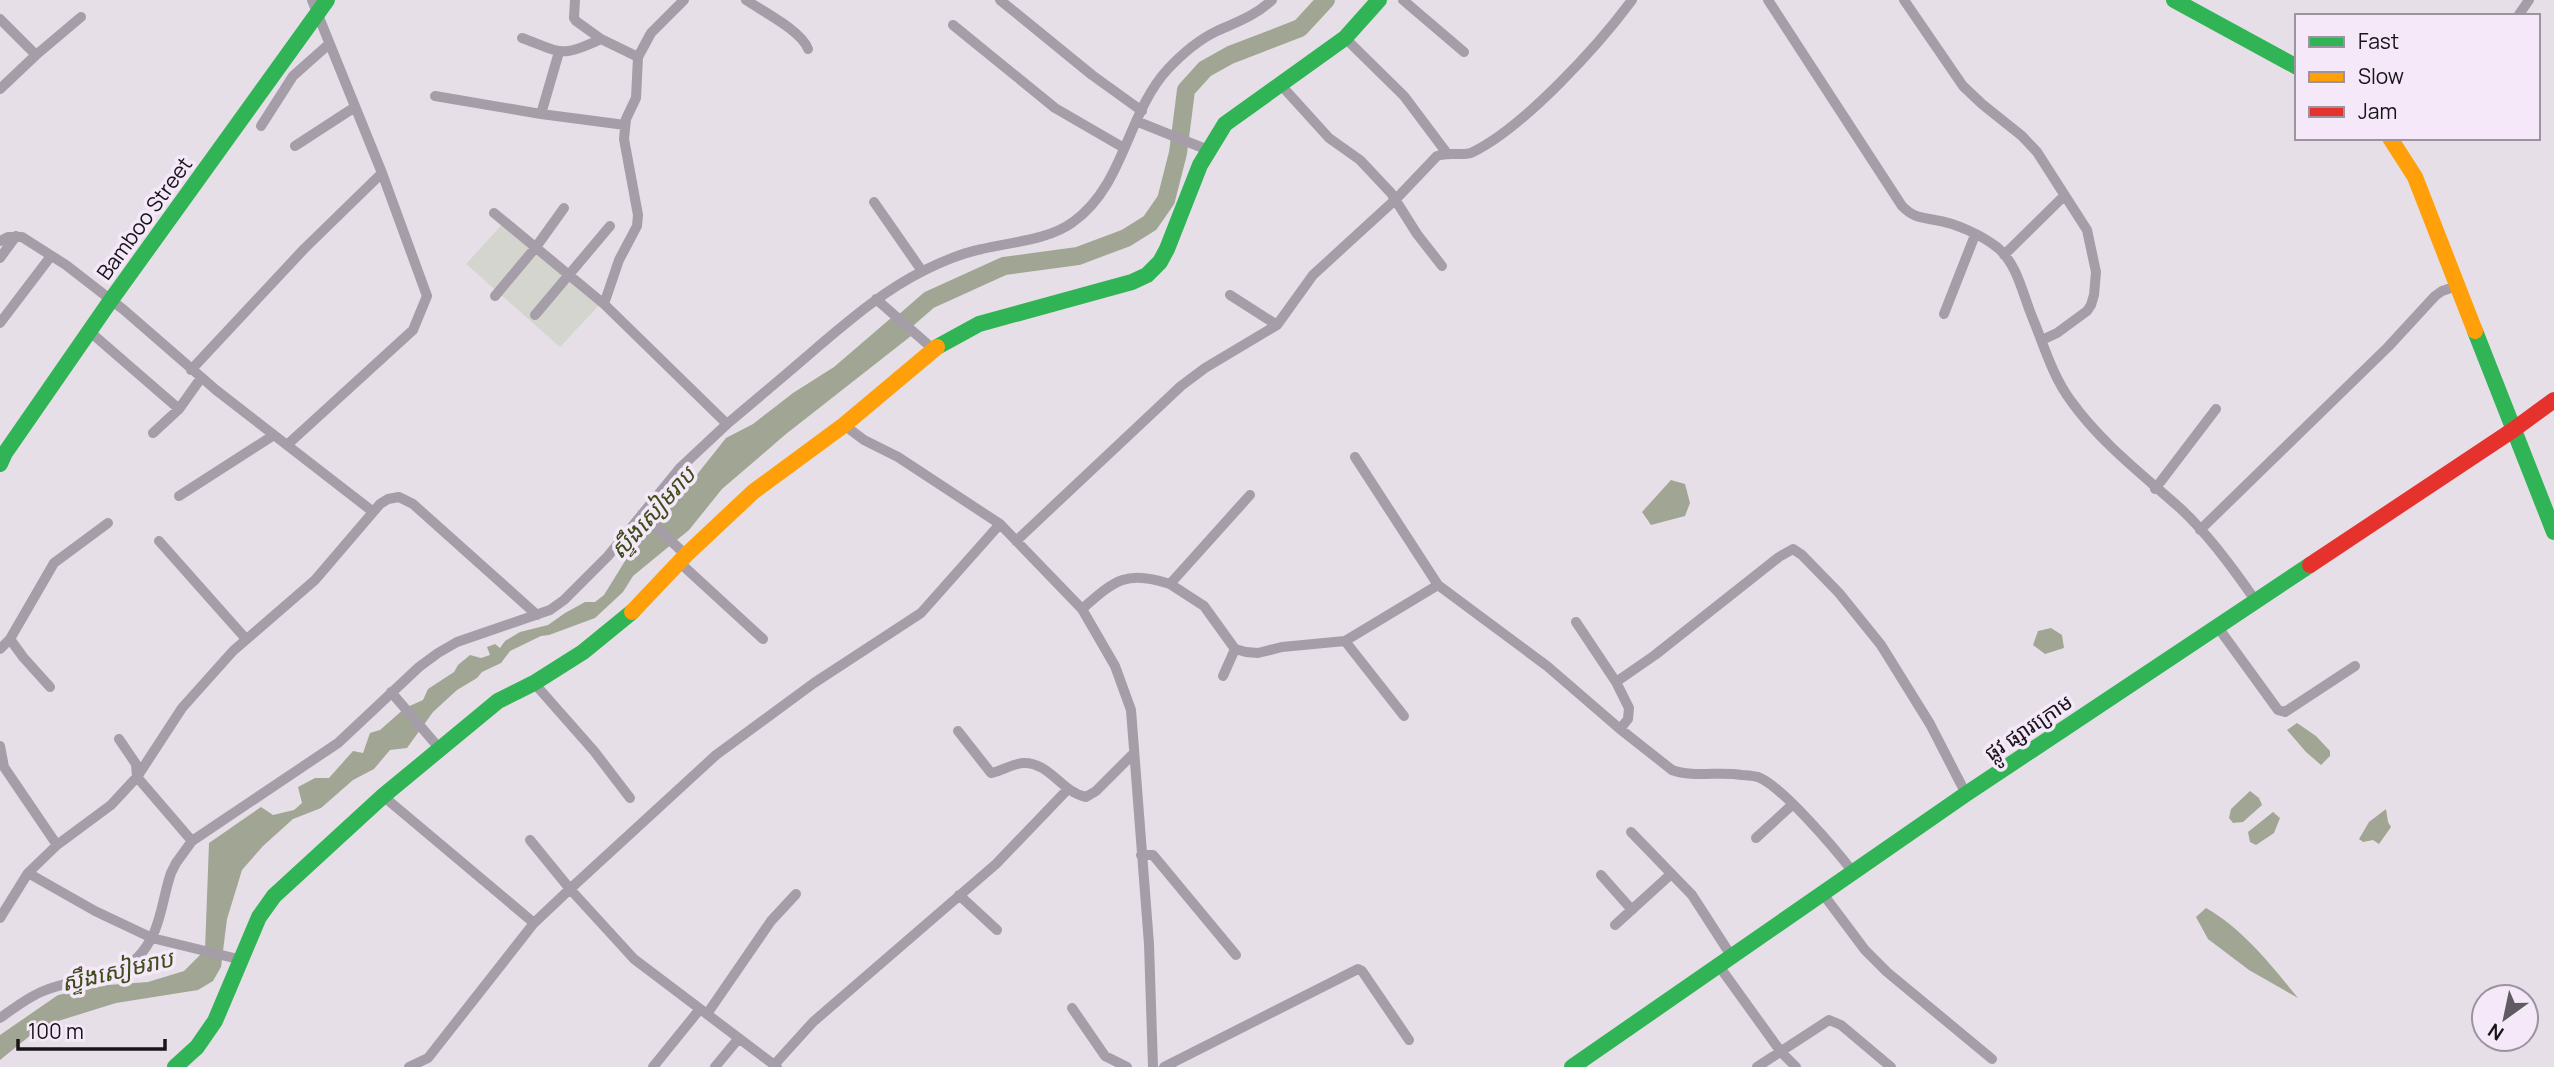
<svg xmlns="http://www.w3.org/2000/svg" width="2554" height="1067" viewBox="0 0 2554 1067" font-family="Manrope,'Noto Sans Khmer',sans-serif">
	<style>
		.green { fill: #d4d5ce }
		.water { fill: #a0a693 }
		.lines { fill: none; stroke-linecap: round; stroke-linejoin: round }
		.river { stroke: #a0a693; stroke-width: 18 }
		.street { stroke: #a59ea9; stroke-width: 10 }
		.fast { stroke: #30b455; stroke-width: 16 }
		.slow { stroke: #ff9f0a; stroke-width: 16 }
		.jam { stroke: #e5322d; stroke-width: 16 }
		.labels { text-anchor: middle; dominant-baseline: central; stroke-width: 7; stroke-linejoin: round; paint-order: stroke }
		.street-label { font-size: 21px; fill: #18141a; stroke: #f4e8f9 }
		.water-label { font-size: 23px; font-style: italic; fill: #3d4c18; stroke: #f4e8f9 }
	</style>
	<rect width="100%" height="100%" fill="#e6dfe8"/>
	<path class="green" d="M508,218L602,302L560,347L466,264Z"/>
	<path class="water" d="M891,318L911,336L786,434L722,489L689,530L633,576L623,592L595,618L549,635L541,636L510,651L501,663L482,672L477,678L457,690L433,712L407,748L390,750L374,769L353,780L321,808L293,819L263,846L242,870L227,919L221,967L213,981L198,990L116,1003L42,1026L0,1060V1035L58,995L108,985L148,982L184,971L205,950L209,843L261,807L273,815L294,810L302,803L298,787L315,778H329L353,751L363,753L370,733L380,730L405,708L423,700L428,689L454,672L458,665L470,655L481,658L490,655L487,647L495,644L500,648L505,641L520,632L548,625L565,613L585,602H595L604,595L638,540L651,524L668,511L726,438L753,424L793,393L834,367Z
		M1671,480L1685,484L1690,503L1685,516L1651,525L1642,512Z
		M2051,628L2062,635L2064,648L2045,654L2033,645L2038,631Z
		M2297,723L2316,736L2330,751V756L2321,765L2306,752L2287,730Z
		M2250,791L2259,798L2262,805L2243,822L2233,823L2229,818L2231,809Z
		M2386,809L2388,822L2391,827L2379,844L2373,840L2363,842L2359,839L2369,822Z
		M2273,812L2280,818L2274,833L2256,845L2250,842L2248,832Z
		M2206,908C2243,929 2272,966 2298,998L2249,970L2208,939L2196,917Z"/>
	<g class="lines">
		<path class="river" d="M889,335L929,300L1004,266L1078,256L1126,238L1150,223L1166,200L1178,153L1186,90L1205,69L1230,55L1300,28L1326,0"/>
		<path class="street" d="M575,0L574,18L576,21L601,39L638,57
			M746,0C762,11 802,31 808,49
			M1000,0L1092,75L1142,111
			M1403,0L1464,52
			M1768,0L1902,206C1914,218 1920,217 1935,220C1955,223 1982,235 1998,248C2018,265 2023,296 2033,319C2044,346 2053,377 2071,401C2101,443 2143,475 2181,509C2209,535 2233,568 2255,600
			M1904,0L1963,86L1982,104L2022,136L2037,152L2087,230L2096,272L2094,295L2091,305L2087,311L2057,333L2042,340
			M2518,16L2529,0
			M0,19L36,55L0,89
			M953,25L1055,108L1124,148
			M522,38C562,53 561,58 601,39
			M1345,38L1404,96L1446,152
			M36,55L81,17
			M1280,84L1329,138L1360,160L1391,193L1417,234L1442,266
			M435,96L541,114L625,125
			M541,114L559,52
			M1136,121L1208,150
			M261,126L293,76L329,44
			M295,146L355,107
			M874,202L922,271
			M494,213L604,304L727,424
			M0,241L8,237H22L66,265L124,310L216,390L372,511
			M2004,255L2064,196
			M0,258L16,236
			M1230,295L1277,325
			M495,296L536,247L564,208
			M876,299L933,349
			M604,304L619,260L637,226L638,215L624,139L626,119L636,98L638,57L651,33L684,0
			M1944,314L1975,235
			M535,315L610,226
			M0,323L51,256
			M89,331L179,409
			M191,370L304,249L382,173
			M844,425L864,440L898,457L1000,524L1082,609L1115,666L1131,710L1149,944L1153,1067
			M153,433L179,409L201,378
			M287,445L413,330L427,296L382,173L312,0
			M1355,457L1438,585
			M2155,489L2216,409
			M179,496L274,435
			M642,514L686,555
			M2200,530L2388,347L2435,296L2442,291L2457,286
			M159,541L246,639
			M1016,541L1181,386L1205,368L1277,325L1313,275L1396,199L1437,156C1449,151 1463,157 1473,152C1524,127 1598,46 1632,0
			M679,562L763,639
			M1170,584L1204,606L1235,649L1223,676
			M1082,609C1114,581 1126,569 1170,584L1250,495
			M1576,622L1616,682L1629,708L1628,719L1620,729
			M2217,626L2278,710L2285,712L2355,666
			M10,639L23,657L50,687
			M1345,641L1404,716
			M0,649L10,639L54,563L108,523
			M1235,649L1246,652L1258,653L1282,647L1345,641L1438,585L1547,666L1620,729L1672,770C1693,778 1720,771 1742,775C1747,775 1753,776 1758,777C1782,786 1836,850 1853,872
			M1616,682L1655,655L1779,557L1793,549L1802,555L1839,593L1881,645L1930,724L1966,794
			M534,683L594,751L630,798
			M391,692L440,749
			M958,731L991,773C1002,771 1011,764 1023,763C1050,762 1061,792 1086,797L1096,791L1132,755
			M119,739L136,764L137,777L192,841
			M0,746L4,767L57,845
			M383,796L534,923
			M1631,832L1692,895L1732,957
			M1756,838L1792,805
			M530,840L570,889L634,959L777,1067
			M1141,855H1153L1236,955
			M28,873L95,911L152,938L242,960
			M1601,875L1632,910
			M1823,894L1865,950L1887,972L1992,1059
			M959,895L997,930
			M0,918L28,873L57,845L111,805L137,777L182,708L233,651L315,580L380,504L388,499L399,497L413,504L537,615
			M1615,925L1670,875
			M1719,966L1781,1052L1796,1067
			M1072,1008L1105,1056L1127,1067
			M707,1014L771,921L796,894
			M0,1018C13,1009 27,998 41,992C85,972 127,988 153,935C162,916 164,893 171,873L176,863L192,841L338,743L419,667L438,653L457,642L550,610L564,600L608,556L680,468L727,424C758,398 789,372 820,345C852,318 885,290 923,271C941,262 962,253 982,249C1011,242 1049,240 1073,222C1124,186 1127,114 1167,70C1181,55 1198,40 1217,31C1237,22 1255,16 1272,0
			M774,1065L813,1022L996,864L1068,789
			M409,1067L428,1058L534,923L570,889L716,755L814,683L921,613L1000,524
			M653,1067L700,1009
			M715,1067L739,1038
			M1164,1067L1358,969L1362,971L1409,1040
			M1757,1067L1829,1020L1841,1025L1891,1067"/>
		<path class="fast" d="M2174,0L2297,67
			M2475,331L2554,532
			M937,347L979,324L1132,282L1147,275L1160,262L1167,249L1200,165L1225,124L1345,38L1379,0
			M0,464L5,453L111,300L327,0
			M175,1067L197,1047L215,1021L259,917L274,896L383,796L498,701L534,683L583,652L632,612
			M1572,1067L1966,794L2310,565"/>
		<path class="slow" d="M2390,138L2415,177L2475,331
			M632,612L686,555L753,492L844,425L937,347"/>
		<path class="jam" d="M2310,565L2513,430L2554,400"/>
	</g>
	<g class="labels">
		<g class="street-label">
			<text transform="translate(144 218) rotate(-54)">Bamboo Street</text>
			<text transform="translate(2028 727) rotate(-34)">ផ្លូវ ផ្សារក្រោម</text>
		</g>
		<g class="water-label">
			<text transform="translate(652 512) rotate(-48)">ស្ទឹងសៀមរាប</text>
			<text transform="translate(117 970) rotate(-13)">ស្ទឹងសៀមរាប</text>
		</g>
	</g>
	<rect x="2295" y="14" width="245" height="126" fill="#f4e8f9" stroke="#9c93a0" stroke-width="2"/>
	<rect x="2309" y="37" width="35" height="10" fill="#30b455" stroke="#9c93a0" stroke-width="2"/>
	<text x="2358" y="49" font-size="21" fill="#18141a">Fast</text>
	<rect x="2309" y="72" width="35" height="10" fill="#ff9f0a" stroke="#9c93a0" stroke-width="2"/>
	<text x="2358" y="84" font-size="21" fill="#18141a">Slow</text>
	<rect x="2309" y="107" width="35" height="10" fill="#e5322d" stroke="#9c93a0" stroke-width="2"/>
	<text x="2358" y="119" font-size="21" fill="#18141a">Jam</text>
	<g transform="translate(2505 1018) rotate(213)"><circle r="33" fill="#f4e8f9" stroke="#9c93a0" stroke-width="2"/>
	<path d="M0-5L12 26L0 18L-12 26Z" fill="#605b62"/>
	<text y="-10" font-size="19" font-weight="bold" text-anchor="middle" fill="#18141a">N</text>
	</g>
	<path d="M18 1039v10h147v-10" fill="none" stroke="#18141a" stroke-width="3.5"/>
	<text x="28" y="1039" font-size="21" fill="#18141a" stroke="#f4e8f9" stroke-width="5" paint-order="stroke">100 m</text>
</svg>
